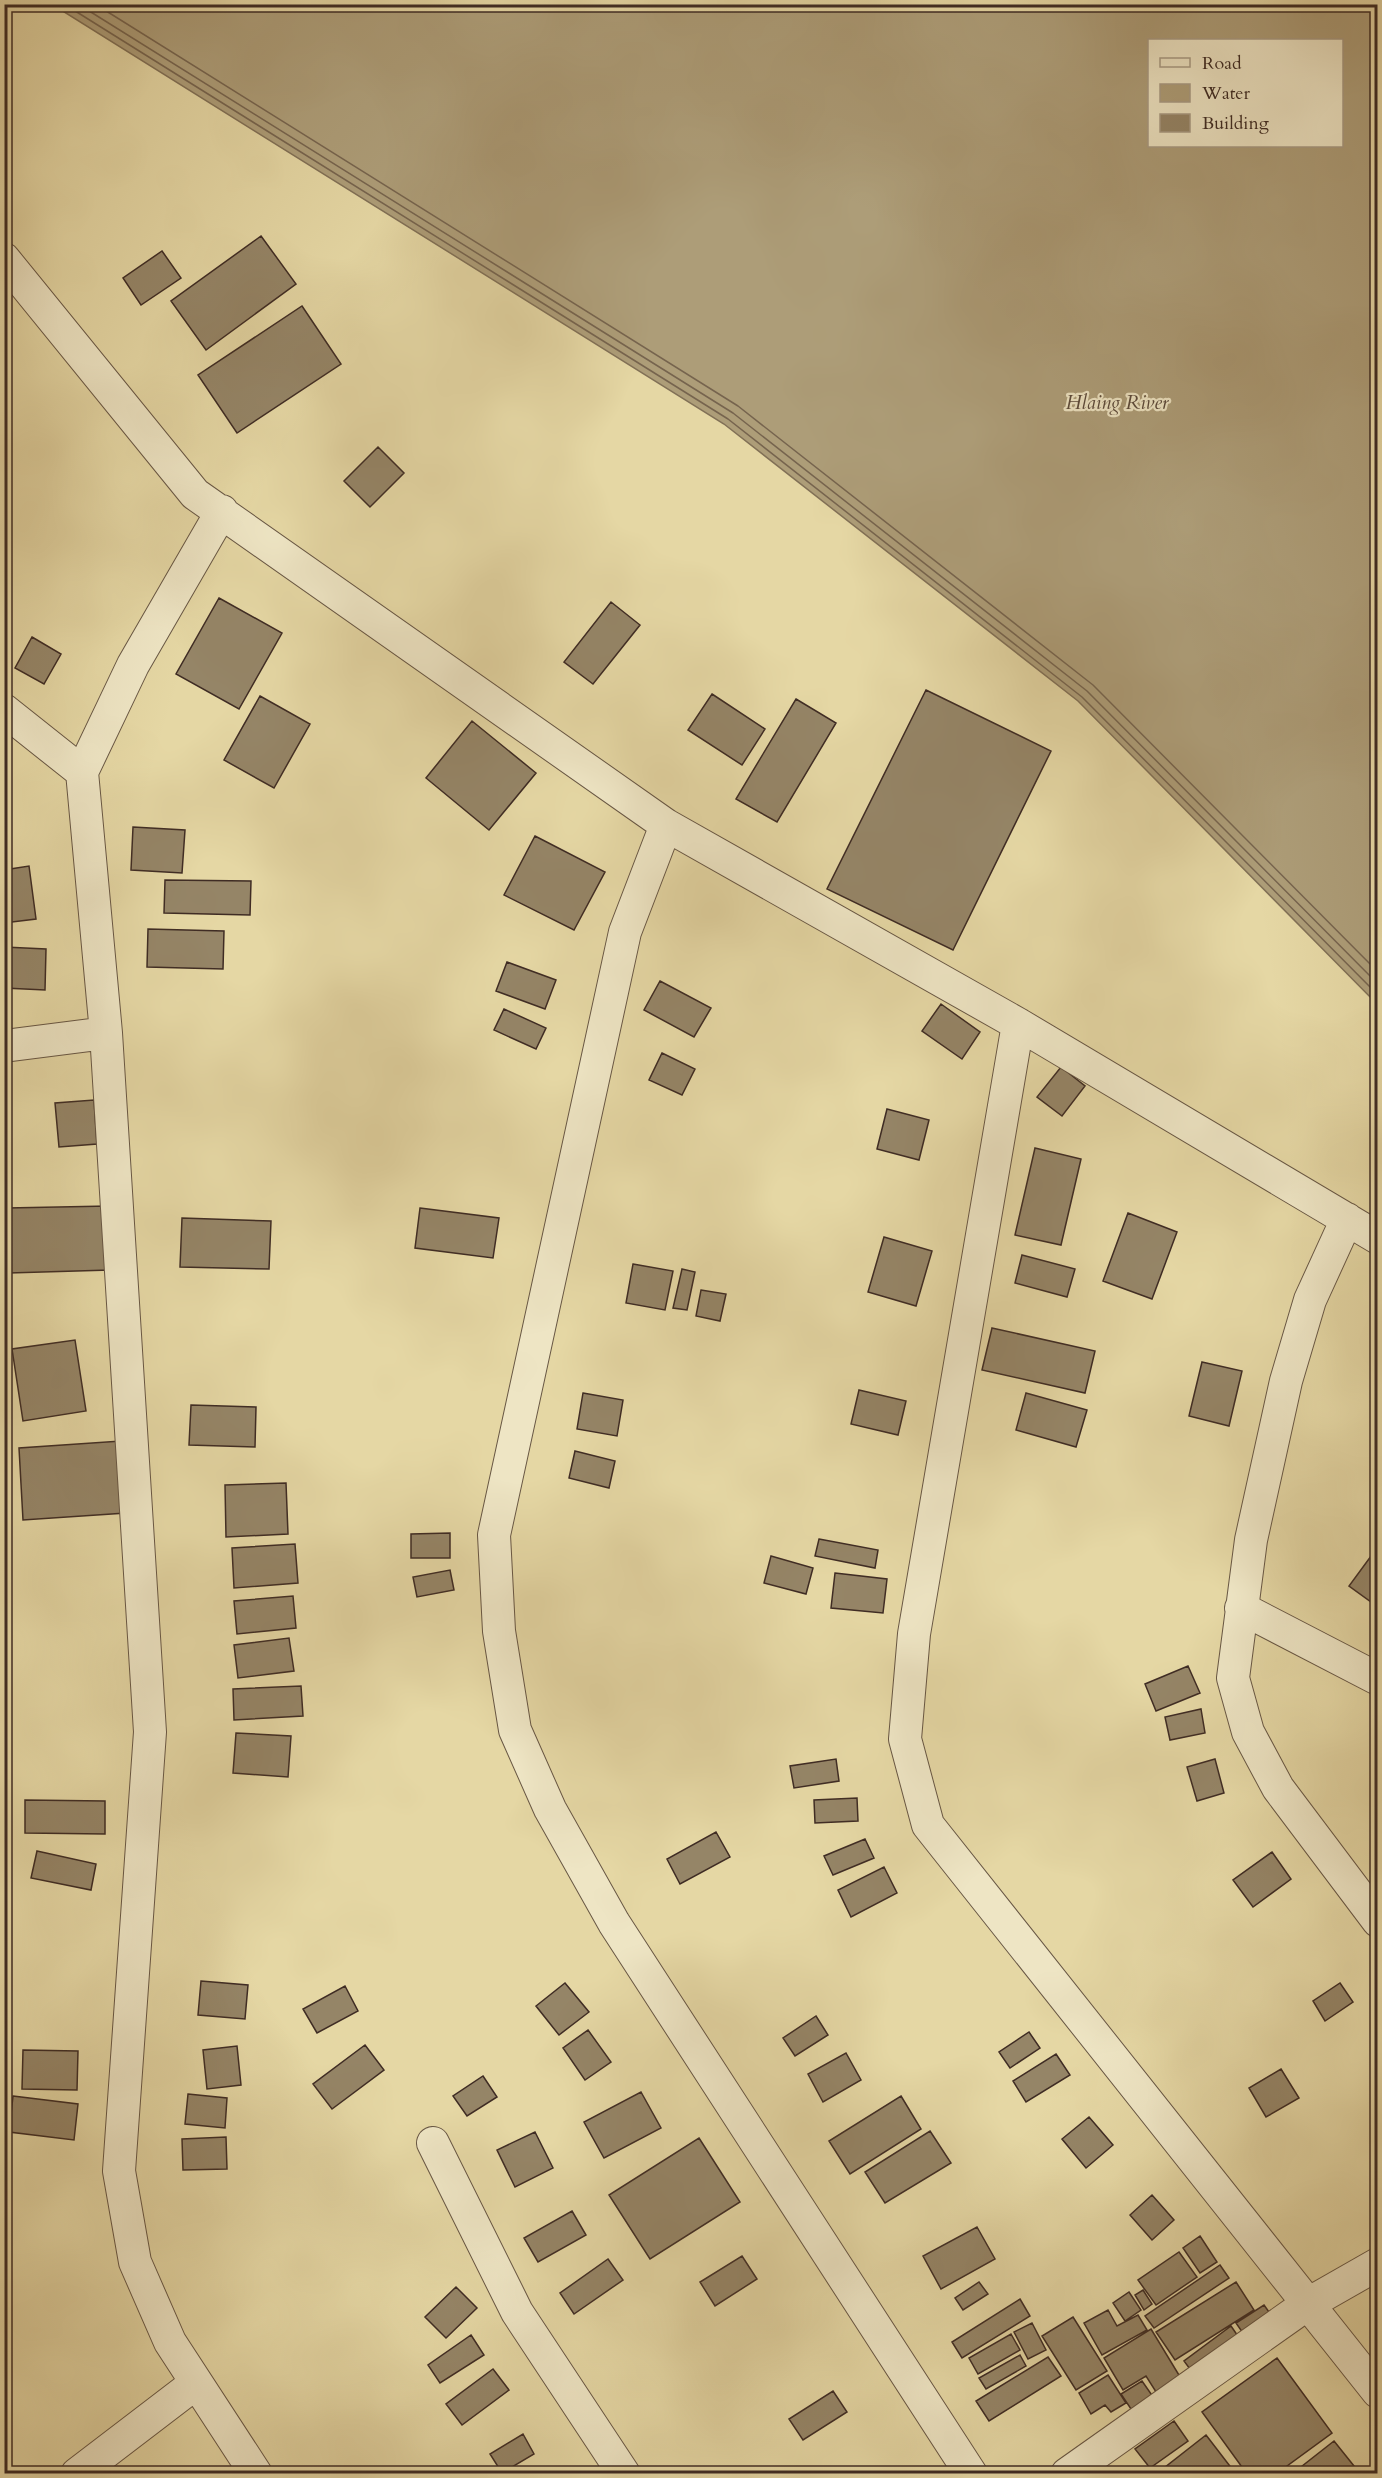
<svg xmlns="http://www.w3.org/2000/svg" width="1382" height="2478" viewBox="0 0 1382 2478" font-family="Cardo,serif">
	<style>
		.water { fill: #ad9d78; stroke: #817056; stroke-width: 1.5; fill-rule: evenodd }
		.lines { fill: none; stroke-linecap: round; stroke-linejoin: round }
		.shore { stroke: #76644e; stroke-width: 1.5 }
		.building { fill: #958567; stroke: #3f2c24; stroke-width: 1.5 }
		.street-casing { stroke: #685744; stroke-width: 34 }
		.street { stroke: #eee5c4; stroke-width: 32 }
		.labels { text-anchor: middle; dominant-baseline: central; stroke-width: 4.5; stroke-linejoin: round; paint-order: stroke }
		.water-label { font-size: 20px; font-style: italic; fill: #5a4839; stroke: #eee5c4 }
	</style>
	<rect width="100%" height="100%" fill="#e5d7a4"/>
	<filter id="stains"><feTurbulence type="fractalNoise" baseFrequency=".00333" numOctaves="4"/><feColorMatrix values="0 0 0 0 .2 0 0 0 0 .09 0 0 0 0 .02 0 0 0 .5 -.17"/></filter>
	<radialGradient id="worn" r=".72"><stop offset=".6" stop-color="#630" stop-opacity="0"/><stop offset="1" stop-color="#630" stop-opacity=".3"/></radialGradient>
	<path class="water" d="M53,5H1377V1004L1078,701L724,424ZM1150,40H1342V146H1150Z"/>
	<g class="lines">
		<path class="shore" d="M64,4L728,419L1082,697L1378,995
			M78,4L733,413L1087,691L1378,984
			M95,4L738,406L1093,685L1378,972"/>
	</g>
	<path class="building" d="M261,236L296,284L206,350L171,301Z
		M162,251L181,278L141,305L123,278Z
		M302,306L341,364L237,433L198,375Z
		M378,447L404,473L370,507L344,481Z
		M219,598L282,633L239,709L176,674Z
		M611,602L640,625L593,684L564,662Z
		M32,637L61,654L44,684L15,668Z
		M926,690L1051,751L953,950L827,889Z
		M712,694L765,729L742,765L688,730Z
		M260,696L310,724L274,788L224,760Z
		M796,699L836,723L777,822L736,799Z
		M472,721L536,773L489,830L426,778Z
		M133,827L185,830L182,873L131,870Z
		M535,836L605,872L574,930L504,895Z
		M29,866L36,919L4,923V870Z
		M165,880L251,881L250,915L164,913Z
		M148,929L224,931L223,969L147,967Z
		M4,947L46,949L45,990L4,988Z
		M507,962L556,980L545,1009L496,991Z
		M660,981L711,1008L694,1037L644,1010Z
		M941,1004L980,1032L962,1059L922,1031Z
		M504,1009L546,1028L536,1049L494,1030Z
		M662,1053L695,1069L682,1095L649,1080Z
		M1061,1067L1085,1086L1062,1116L1037,1097Z
		M94,1100L97,1144L59,1147L55,1103Z
		M887,1109L929,1120L919,1160L877,1149Z
		M1035,1148L1081,1159L1061,1245L1015,1235Z
		M109,1206L110,1270L9,1273L7,1208Z
		M420,1208L499,1218L493,1258L415,1248Z
		M1128,1213L1177,1232L1152,1299L1103,1281Z
		M182,1218L271,1221L269,1269L180,1267Z
		M884,1237L932,1251L916,1306L868,1292Z
		M1022,1255L1075,1269L1067,1297L1015,1283Z
		M633,1264L673,1271L665,1310L626,1303Z
		M682,1269L695,1272L687,1310L673,1308Z
		M701,1290L726,1294L720,1321L696,1316Z
		M992,1328L1095,1351L1085,1393L982,1370Z
		M75,1340L86,1411L23,1421L12,1349Z
		M1202,1362L1242,1371L1229,1426L1189,1416Z
		M859,1390L906,1401L898,1435L851,1424Z
		M583,1393L623,1400L617,1436L577,1429Z
		M1026,1393L1087,1410L1076,1447L1016,1430Z
		M191,1405L256,1407L255,1447L189,1445Z
		M121,1441L126,1513L23,1520L19,1448Z
		M575,1451L615,1461L609,1488L569,1478Z
		M286,1483L288,1534L226,1537L225,1485Z
		M450,1533V1558H411V1534Z
		M819,1539L878,1550L875,1568L815,1556Z
		M295,1544L298,1583L234,1588L232,1548Z
		M1377,1548L1378,1549V1607L1349,1586Z
		M771,1556L813,1568L806,1594L764,1583Z
		M450,1570L454,1590L417,1597L413,1577Z
		M835,1573L887,1579L883,1613L831,1608Z
		M293,1596L296,1628L237,1634L234,1601Z
		M289,1638L294,1671L238,1678L234,1645Z
		M1188,1666L1200,1693L1156,1711L1145,1684Z
		M301,1686L303,1716L234,1720L233,1689Z
		M1201,1709L1205,1733L1170,1740L1165,1717Z
		M236,1733L291,1736L288,1777L233,1773Z
		M836,1759L839,1781L794,1788L790,1766Z
		M1215,1759L1224,1793L1197,1801L1187,1767Z
		M857,1798L858,1821L815,1823L814,1800Z
		M25,1800L105,1801V1834L25,1833Z
		M716,1832L730,1857L680,1884L667,1859Z
		M865,1839L874,1858L833,1875L824,1856Z
		M37,1851L96,1864L91,1890L31,1878Z
		M1272,1852L1291,1879L1253,1907L1233,1880Z
		M884,1867L897,1893L851,1917L838,1890Z
		M201,1981L248,1985L245,2019L198,2015Z
		M565,1983L589,2012L559,2035L536,2006Z
		M1340,1983L1353,2002L1325,2021L1313,2001Z
		M345,1986L358,2011L317,2033L303,2009Z
		M816,2016L828,2035L795,2056L783,2038Z
		M588,2030L611,2062L585,2080L563,2048Z
		M1029,2032L1040,2048L1010,2068L999,2052Z
		M365,2045L384,2070L332,2109L313,2084Z
		M237,2046L241,2085L207,2089L203,2050Z
		M23,2050L78,2051L77,2090L22,2089Z
		M846,2053L861,2080L823,2102L808,2074Z
		M1056,2054L1070,2075L1026,2102L1013,2081Z
		M1281,2069L1299,2098L1266,2117L1249,2088Z
		M483,2076L497,2097L467,2116L453,2096Z
		M641,2092L661,2128L604,2158L584,2122Z
		M188,2094L227,2098L225,2128L185,2124Z
		M13,2096L78,2104L74,2140L9,2132Z
		M901,2096L921,2129L850,2174L829,2141Z
		M1089,2117L1113,2145L1086,2168L1062,2139Z
		M930,2131L951,2163L885,2203L865,2172Z
		M535,2132L553,2168L515,2187L497,2150Z
		M226,2137L227,2169L183,2170L182,2139Z
		M699,2138L740,2202L650,2259L609,2195Z
		M1152,2195L1174,2220L1152,2240L1130,2215Z
		M572,2211L586,2235L538,2262L524,2238Z
		M977,2227L995,2259L941,2289L923,2256Z
		M1200,2236L1217,2262L1200,2273L1183,2248Z
		M1179,2252L1197,2277L1156,2305L1138,2280Z
		M742,2256L757,2279L715,2306L700,2282Z
		M608,2259L623,2280L574,2314L560,2293Z
		M1220,2265L1229,2278L1154,2328L1145,2316Z
		M979,2282L988,2294L963,2310L955,2298Z
		M1236,2282L1254,2310L1175,2360L1156,2332Z
		M456,2287L477,2308L446,2338L425,2317Z
		M1143,2290L1152,2304L1144,2310L1135,2295Z
		M1129,2292L1141,2310L1125,2321L1113,2303Z
		M1020,2299L1030,2316L962,2358L952,2342Z
		M1264,2305L1274,2319L1247,2339L1236,2323Z
		M1108,2310L1117,2326L1138,2315L1147,2330L1102,2355L1084,2323Z
		M1073,2317L1107,2371L1076,2390L1042,2336Z
		M1032,2323L1046,2350L1028,2359L1014,2332Z
		M1231,2326L1242,2342L1195,2376L1184,2361Z
		M1151,2329L1182,2380L1158,2395L1146,2376L1123,2390L1104,2358Z
		M1011,2334L1020,2350L978,2374L969,2358Z
		M471,2335L484,2355L440,2383L428,2365Z
		M1020,2355L1026,2366L986,2389L979,2378Z
		M1048,2357L1061,2376L989,2421L976,2401Z
		M1277,2358L1332,2433L1276,2474H1247L1202,2412Z
		M493,2369L509,2390L462,2425L446,2404Z
		M1108,2375L1126,2403L1111,2412L1105,2405L1091,2414L1079,2393Z
		M1142,2381L1156,2401L1135,2415L1121,2394Z
		M833,2391L847,2412L803,2440L789,2419Z
		M1174,2421L1188,2441L1150,2468L1135,2449Z
		M523,2434L534,2454L502,2473L490,2454Z
		M1206,2435L1236,2474H1168L1164,2468Z
		M1334,2441L1354,2466L1345,2474H1292Z"/>
	<g class="lines">
		<defs>
			<path id="street" d="M4,259L195,494L666,825L1018,1024L1378,1238
				M222,511L133,665L82,772L106,1033L150,1732L119,2171L135,2262L170,2342L256,2474
				M4,710L82,772
				M666,825L625,932L494,1535L499,1631L515,1730L550,1809L614,1923L971,2474
				M1018,1024L914,1634L905,1739L928,1825L1378,2392
				M4,1046L106,1033
				M1347,1219L1310,1300L1286,1381L1251,1540L1233,1678L1248,1732L1278,1788L1378,1921
				M1241,1608L1378,1679
				M433,2143L517,2312L624,2474
				M77,2474L196,2383
				M1067,2474L1306,2305L1378,2264"/>
		</defs>
		<use href="#street" class="street-casing"/>
		<use href="#street" class="street"/>
	</g>
	<g class="labels">
		<g class="water-label">
			<text x="1117" y="402">Hlaing River</text>
		</g>
	</g>
	<rect width="1382" height="2478" fill="none" stroke="#e5d7a4" stroke-width="24"/>
	<rect x="6" y="6" width="1370" height="2466" fill="none" stroke="#3f2c24" stroke-width="3"/>
	<rect x="12" y="12" width="1358" height="2454" fill="none" stroke="#3f2c24" stroke-width="1.5"/>
	<rect x="1148" y="39" width="195" height="108" fill="#eee5c4" stroke="#a89b84" stroke-width="1.5"/>
	<rect x="1160" y="58" width="30" height="9" fill="#eee5c4" stroke="#a89b84" stroke-width="1.5"/>
	<text x="1202" y="69" font-size="18" fill="#3f2c24">Road</text>
	<rect x="1160" y="84" width="30" height="18" fill="#ad9d78" stroke="#a89b84" stroke-width="1.5"/>
	<text x="1202" y="99" font-size="18" fill="#3f2c24">Water</text>
	<rect x="1160" y="114" width="30" height="18" fill="#958567" stroke="#a89b84" stroke-width="1.5"/>
	<text x="1202" y="129" font-size="18" fill="#3f2c24">Building</text>
	<rect width="100%" height="100%" filter="url(#stains)"/>
	<rect width="100%" height="100%" fill="url(#worn)"/>
</svg>
